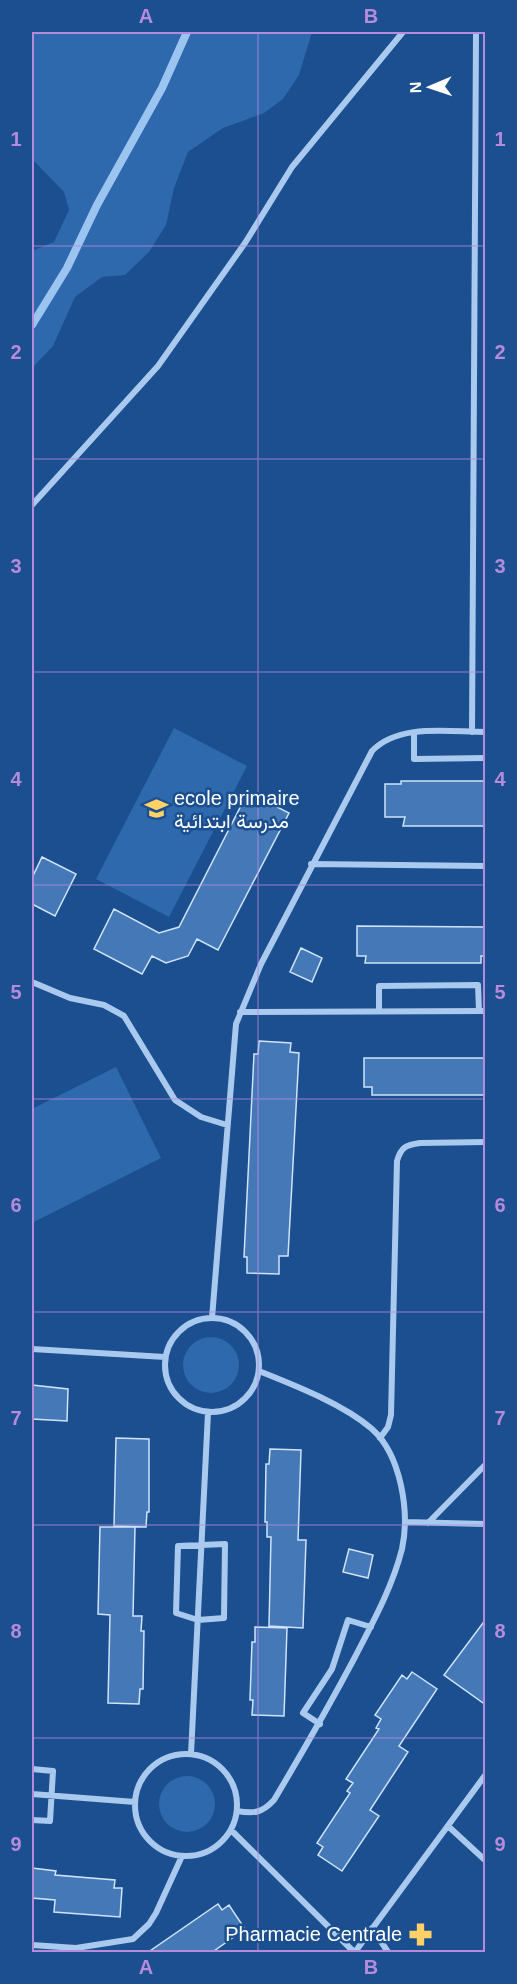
<svg xmlns="http://www.w3.org/2000/svg" width="517" height="1984" viewBox="0 0 517 1984" font-family="Helvetica,Vazirmatn,sans-serif">
	<style>
		.green { fill: #2e69ad }
		.lines { fill: none; stroke-linecap: round; stroke-linejoin: round }
		.stream { stroke: #9cc4f0; stroke-width: 8 }
		.building { fill: #4478b7; stroke: #cfe3fa; stroke-width: 1.5 }
		.minor { stroke: #a9c9ee; stroke-width: 6 }
		.grid { fill: none; stroke: #b68bdc; stroke-width: 1.5; stroke-opacity: 0.55 }
		.labels { text-anchor: middle; dominant-baseline: central; stroke-width: 5; stroke-linejoin: round; paint-order: stroke }
		.poi-label { font-size: 20px; fill: #fff; stroke: #1b4f8f; text-anchor: start }
		.neatline { fill: none; stroke: #b68bdc; stroke-width: 2 }
		.grid-label { font-size: 20px; text-anchor: middle; font-weight: bold; fill: #b68bdc }
	</style>
	<rect width="100%" height="100%" fill="#1b4f8f"/>
	<path class="green" d="M32,32H312L299,75L283,99L264,113L223,128L188,152L174,188L166,225L149,252L125,275L102,277L75,297L53,346L32,368V251L54,242L69,210L64,192L32,159Z
		M174,728L247,766L169,917L96,879Z
		M116,1067L161,1158L32,1223V1109Z
		M183 1365a28 28 0 1 1 56 0a28 28 0 1 1-56 0Z
		M159 1804a28 28 0 1 1 56 0a28 28 0 1 1-56 0Z"/>
	<g class="lines">
		<path class="stream" d="M32,325L67,268L97,205L162,88L187,32"/>
	</g>
	<path class="building" d="M401,781H486V826H403L405,817H385V784H401Z
		M248,792L289,813L218,950L197,939L188,956L166,963L152,956L142,974L94,949L114,909L159,933L179,927Z
		M42,857L76,874L55,916L32,904V878Z
		M357,926L486,927V956H481V963H365L366,956H357Z
		M301,948L322,958L312,982L290,972Z
		M259,1041L291,1043L290,1052L299,1053L288,1256H279V1274L247,1273V1257H244L254,1054H258Z
		M364,1058H486V1095H372V1087H364Z
		M32,1385L68,1389L67,1421L32,1419Z
		M116,1438L149,1439V1512H147L146,1527L114,1526Z
		M270,1449L301,1450L298,1540H306L303,1628L269,1626L271,1537H267V1522H265L266,1464H269Z
		M100,1527H135L133,1616H142L141,1631H144L143,1689H140L139,1704L108,1703L110,1615L98,1614Z
		M349,1549L373,1555L368,1578L343,1572Z
		M486,1619V1705L444,1675Z
		M255,1627L287,1628L284,1716L252,1715L253,1700H250L252,1642H255Z
		M412,1672L437,1689L399,1746L408,1752L370,1810L379,1816L342,1871L318,1855L323,1847L317,1843L350,1793L347,1791L353,1783L346,1779L379,1729L376,1728L381,1719L375,1715L402,1675L407,1679Z
		M32,1868L56,1871L55,1875L115,1880L114,1888H122L120,1917L54,1912L55,1900L32,1898Z
		M218,1904L222,1910L229,1905L245,1929L211,1953H147Z"/>
	<g class="lines">
		<path class="minor" d="M32,505L158,366L245,243L292,167L403,32
			M472,732L476,32
			M414,733V759L486,758
			M311,864L486,866
			M32,982L70,998L104,1005L124,1016L175,1100L201,1117L227,1125
			M379,1011V986L478,985L479,1011
			M240,1012L486,1011
			M165 1365a47 47 0 1 1 94 0a47 47 0 1 1-94 0Z
			M212,1318L236,1024L261,964L372,751C399,723 449,732 486,732
			M32,1349L165,1357
			M380,1438L388,1427L391,1415L397,1161C401,1147 406,1145 420,1143L486,1142
			M405,1522L486,1524
			M428,1523L486,1464
			M225,1544L224,1618L198,1620L176,1613L178,1546Z
			M320,1724L303,1713L332,1669L348,1620L371,1627
			M135 1805a51 51 0 1 1 102 0a51 51 0 1 1-102 0Z
			M191,1754L208,1413
			M32,1769L53,1771L50,1821L32,1820
			M32,1794L135,1802
			M237,1811C254,1814 262,1813 274,1800C302,1753 329,1706 355,1657C373,1622 392,1588 402,1549C410,1512 401,1455 372,1429C343,1404 294,1385 259,1371
			M448,1826L486,1861
			M231,1830L354,1952
			M372,1928L388,1952
			M32,1945L76,1948L133,1939L149,1924L156,1913L182,1856
			M355,1952L486,1774"/>
	</g>
	<path class="grid" d="M258,32V1952M32,246H486M32,459H486M32,672H486M32,885H486M32,1099H486M32,1312H486M32,1525H486M32,1738H486"/>
	<defs>
		<symbol id="school-bare" viewBox="-9 -9 18 18"><path d="M0-5L7-2L0 1L-7-2ZM-4 1L0 2.5L4 1V4Q0 6-4 4Z" fill="#ffd166" stroke="#1b4f8f" stroke-width="2.5" paint-order="stroke"/></symbol>
		<symbol id="pharmacy-bare" viewBox="-9 -9 18 18"><path d="M-2-6h4v4h4v4h-4v4h-4v-4h-4v-4h4Z" fill="#ffd166" stroke="#1b4f8f" stroke-width="2.5" paint-order="stroke"/></symbol>
	</defs>
	<g fill-rule="evenodd">
		<use href="#school-bare" x="140" y="792" width="33" height="33"/>
		<use href="#pharmacy-bare" x="404" y="1918" width="33" height="33"/>
	</g>
	<g class="labels">
		<g class="poi-label">
			<text x="174" y="798">ecole primaire<tspan x="174" dy="23">مدرسة ابتدائية</tspan></text>
			<text x="402" y="1934" text-anchor="end">Pharmacie Centrale</text>
		</g>
	</g>
	<rect width="517" height="1984" fill="none" stroke="#1b4f8f" stroke-width="66"/>
	<g transform="translate(430 87) rotate(268)" stroke="#1b4f8f" stroke-width="4.5" paint-order="stroke">
	<path d="M0-4.5L10 22L0 15L-10 22Z" fill="#ffffff"/>
	<text y="-9" font-size="16" font-weight="bold" text-anchor="middle" fill="#ffffff">N</text>
	</g>
	<rect x="33" y="33" width="451" height="1918" class="neatline"/>
	<g class="grid-label">
		<text x="146" y="23">A</text>
		<text x="371" y="23">B</text>
		<text x="16" y="146">1</text>
		<text x="500" y="146">1</text>
		<text x="16" y="359">2</text>
		<text x="500" y="359">2</text>
		<text x="16" y="573">3</text>
		<text x="500" y="573">3</text>
		<text x="16" y="786">4</text>
		<text x="500" y="786">4</text>
		<text x="16" y="999">5</text>
		<text x="500" y="999">5</text>
		<text x="16" y="1212">6</text>
		<text x="500" y="1212">6</text>
		<text x="16" y="1425">7</text>
		<text x="500" y="1425">7</text>
		<text x="16" y="1638">8</text>
		<text x="500" y="1638">8</text>
		<text x="16" y="1851">9</text>
		<text x="500" y="1851">9</text>
		<text x="146" y="1974">A</text>
		<text x="371" y="1974">B</text>
	</g>
</svg>
